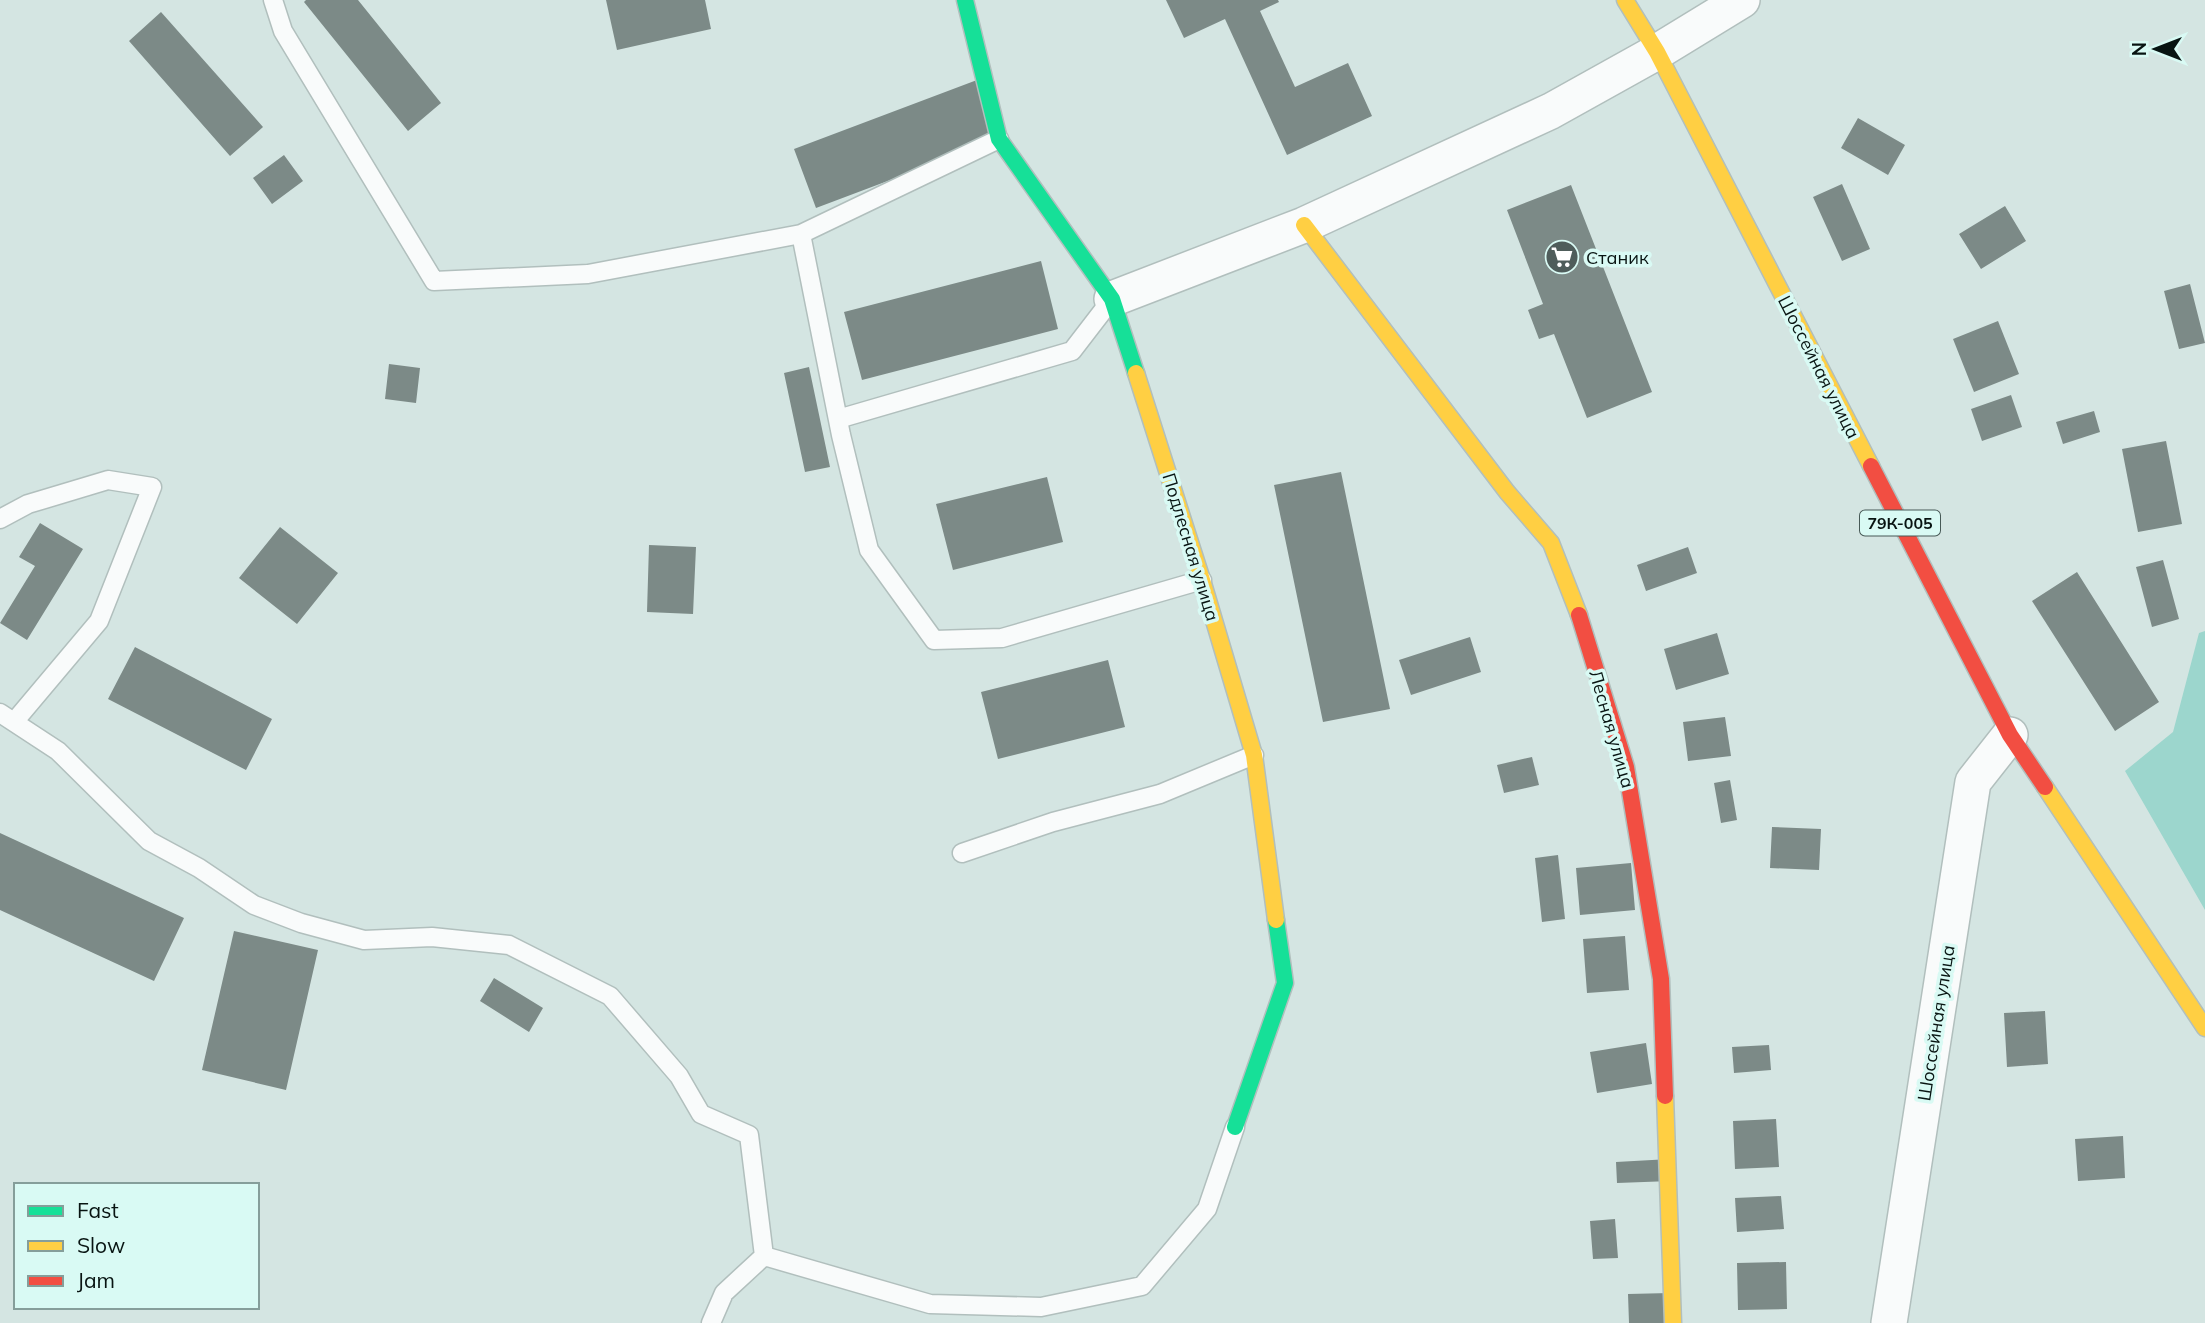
<svg xmlns="http://www.w3.org/2000/svg" width="2205" height="1323" viewBox="0 0 2205 1323" font-family="Mulish,sans-serif">
	<style>
		.green { fill: #9cd6cd }
		.building { fill: #7c8a87 }
		.lines { fill: none; stroke-linecap: round; stroke-linejoin: round }
		.lane-casing { stroke: #b1bfbd; stroke-width: 21 }
		.street-casing { stroke: #b1bfbd; stroke-width: 38 }
		.fast-casing { stroke: #b1bfbd; stroke-width: 19 }
		.slow-casing { stroke: #b1bfbd; stroke-width: 19 }
		.jam-casing { stroke: #b1bfbd; stroke-width: 19 }
		.lane { stroke: #f9fbfb; stroke-width: 18 }
		.street { stroke: #f9fbfb; stroke-width: 35 }
		.fast { stroke: #16e098; stroke-width: 16 }
		.slow { stroke: #ffcf43; stroke-width: 16 }
		.jam { stroke: #f24e42; stroke-width: 16 }
		.labels { text-anchor: middle; dominant-baseline: central; stroke-width: 7; stroke-linejoin: round; paint-order: stroke }
		.shield { fill: #d9faf4; stroke: #475956; stroke-width: 2 }
		.shield-label { font-size: 16px; font-weight: bold; fill: #081412 }
		.poi-label { font-size: 18px; fill: #081412; stroke: #d9faf4; text-anchor: start }
		.street-label { font-size: 18px; fill: #081412; stroke: #d9faf4 }
	</style>
	<rect width="100%" height="100%" fill="#d4e5e2"/>
	<path class="green" d="M2205,631V910L2125,771L2173,732L2199,633Z"/>
	<path class="building" d="M306,0H358L441,103L408,131L304,2Z
		M606,0H705L711,29L617,50Z
		M1166,0H1278L1279,2L1260,11L1295,87L1348,63L1372,116L1287,155L1225,19L1184,38Z
		M161,12L263,127L230,156L129,41Z
		M977,80L999,139L816,208L794,149Z
		M1858,118L1905,145L1888,175L1841,148Z
		M284,155L303,181L272,204L253,178Z
		M1842,184L1870,249L1842,261L1813,197Z
		M1571,185L1652,392L1587,418L1554,334L1539,339L1528,310L1543,304L1507,210Z
		M2005,206L2026,241L1981,269L1959,234Z
		M1041,261L1058,329L862,380L844,312Z
		M2190,284L2205,343L2179,349L2164,291Z
		M1998,321L2019,374L1974,392L1953,339Z
		M389,364L420,368L416,403L385,399Z
		M809,367L830,467L805,472L784,373Z
		M2011,395L2022,427L1982,441L1971,409Z
		M2094,411L2100,432L2063,444L2056,422Z
		M2166,441L2182,524L2138,532L2122,449Z
		M1341,472L1390,709L1323,722L1274,485Z
		M1047,477L1063,542L953,570L936,504Z
		M40,523L83,549L27,640L0,623L35,566L19,557Z
		M280,527L338,573L297,624L239,578Z
		M649,545L696,547L693,614L647,612Z
		M1688,547L1697,573L1646,591L1637,565Z
		M2163,560L2179,619L2152,627L2136,567Z
		M2077,572L2159,702L2115,731L2032,601Z
		M1717,633L1729,674L1676,690L1664,649Z
		M1470,637L1481,672L1411,695L1399,660Z
		M135,647L272,719L246,770L108,699Z
		M1108,660L1125,727L998,759L981,692Z
		M1725,717L1731,756L1688,761L1683,722Z
		M1532,757L1539,785L1504,793L1497,765Z
		M1730,780L1737,820L1721,823L1714,783Z
		M1772,827L1821,829L1819,870L1770,868Z
		M0,833L184,918L154,981L0,910Z
		M1558,855L1565,919L1542,922L1535,858Z
		M1631,863L1635,910L1580,915L1576,868Z
		M234,931L318,950L286,1090L202,1070Z
		M1625,936L1629,990L1587,993L1583,939Z
		M494,978L543,1008L529,1032L480,1001Z
		M2045,1011L2048,1064L2007,1067L2004,1013Z
		M1646,1043L1652,1084L1597,1093L1590,1052Z
		M1769,1045L1771,1070L1734,1073L1732,1047Z
		M1776,1119L1779,1167L1735,1169L1733,1121Z
		M2123,1136L2125,1178L2078,1181L2075,1139Z
		M1670,1159L1671,1181L1617,1183L1616,1162Z
		M1781,1196L1784,1229L1737,1232L1735,1198Z
		M1615,1219L1618,1258L1593,1259L1590,1221Z
		M1786,1262L1787,1309L1738,1310L1737,1263Z
		M1670,1293L1671,1323H1629L1628,1294Z"/>
	<g class="lines">
		<defs>
			<path id="lane" d="M273,0L283,31L434,281L588,274L801,234
				M999,139L801,234L841,435L869,550L934,640L1002,638L1202,580
				M838,419L1072,351L1112,299
				M0,519L28,504L108,480L152,487L99,621L14,722
				M0,713L58,751L149,841L199,868L254,905L301,923L364,940L432,937L509,945L610,996L679,1076L701,1114L749,1135L764,1256L930,1304L1041,1307L1142,1286L1207,1209L1235,1127
				M962,853L1053,822L1160,794L1254,755
				M711,1323L724,1293L764,1256"/>
			<path id="street" d="M1112,299L1304,225L1551,111L1657,52L1742,0
				M1889,1323L1973,782L2010,735"/>
			<path id="fast" d="M965,0L999,139L1112,299L1136,373
				M1235,1127L1285,983L1276,920"/>
			<path id="slow" d="M1625,0L1657,52L1871,466
				M1304,225L1507,492L1551,543L1579,615
				M1136,373L1202,580L1254,755L1276,920
				M2045,787L2205,1028
				M1665,1096L1673,1323"/>
			<path id="jam" d="M1871,466L2010,735L2045,787
				M1579,615L1626,767L1661,979L1665,1096"/>
		</defs>
		<use href="#lane" class="lane-casing"/>
		<use href="#street" class="street-casing"/>
		<use href="#fast" class="fast-casing"/>
		<use href="#slow" class="slow-casing"/>
		<use href="#jam" class="jam-casing"/>
		<use href="#lane" class="lane"/>
		<use href="#street" class="street"/>
		<use href="#fast" class="fast"/>
		<use href="#slow" class="slow"/>
		<use href="#jam" class="jam"/>
	</g>
	<defs>
		<symbol id="supermarket-disc" viewBox="-11 -11 22 22"><circle r="9.5" fill="#4f5d5b" stroke="#d9faf4"/><path d="M-6-5.5h2.5l.6 2H6L4.5 2H-2.5L-4.4-4H-6ZM-1.5 3.2a1.3 1.3 0 1 0 .1 0ZM3 3.2a1.3 1.3 0 1 0 .1 0Z" fill="#fff"/></symbol>
	</defs>
	<g fill-rule="evenodd">
		<use href="#supermarket-disc" x="1543" y="238" width="38" height="38"/>
	</g>
	<g class="labels">
		<rect class="shield" x="1860" y="510.5" width="80" height="25" rx="5"/>
		<g class="shield-label">
			<text x="1900" y="523">79К-005</text>
		</g>
		<g class="poi-label">
			<text x="1586" y="257">Станик</text>
		</g>
		<g class="street-label">
			<text transform="translate(1819 367) rotate(63)">Шоссейная улица</text>
			<text transform="translate(1191 547) rotate(73)">Подлесная улица</text>
			<text transform="translate(1612 729) rotate(74)">Лесная улица</text>
			<text transform="translate(1936 1023) rotate(-81)">Шоссейная улица</text>
		</g>
	</g>
	<rect x="14" y="1183" width="245" height="126" fill="#d9faf4" stroke="#859e9a" stroke-width="2"/>
	<rect x="28" y="1206" width="35" height="10" fill="#16e098" stroke="#859e9a" stroke-width="2"/>
	<text x="77" y="1218" font-size="21" fill="#081412">Fast</text>
	<rect x="28" y="1241" width="35" height="10" fill="#ffcf43" stroke="#859e9a" stroke-width="2"/>
	<text x="77" y="1253" font-size="21" fill="#081412">Slow</text>
	<rect x="28" y="1276" width="35" height="10" fill="#f24e42" stroke="#859e9a" stroke-width="2"/>
	<text x="77" y="1288" font-size="21" fill="#081412">Jam</text>
	<g transform="translate(2156 49) rotate(270)" stroke="#d9faf4" stroke-width="5" paint-order="stroke">
	<path d="M0-5L12 26L0 18L-12 26Z" fill="#081412"/>
	<text y="-10" font-size="19" font-weight="bold" text-anchor="middle" fill="#081412">N</text>
	</g>
</svg>
